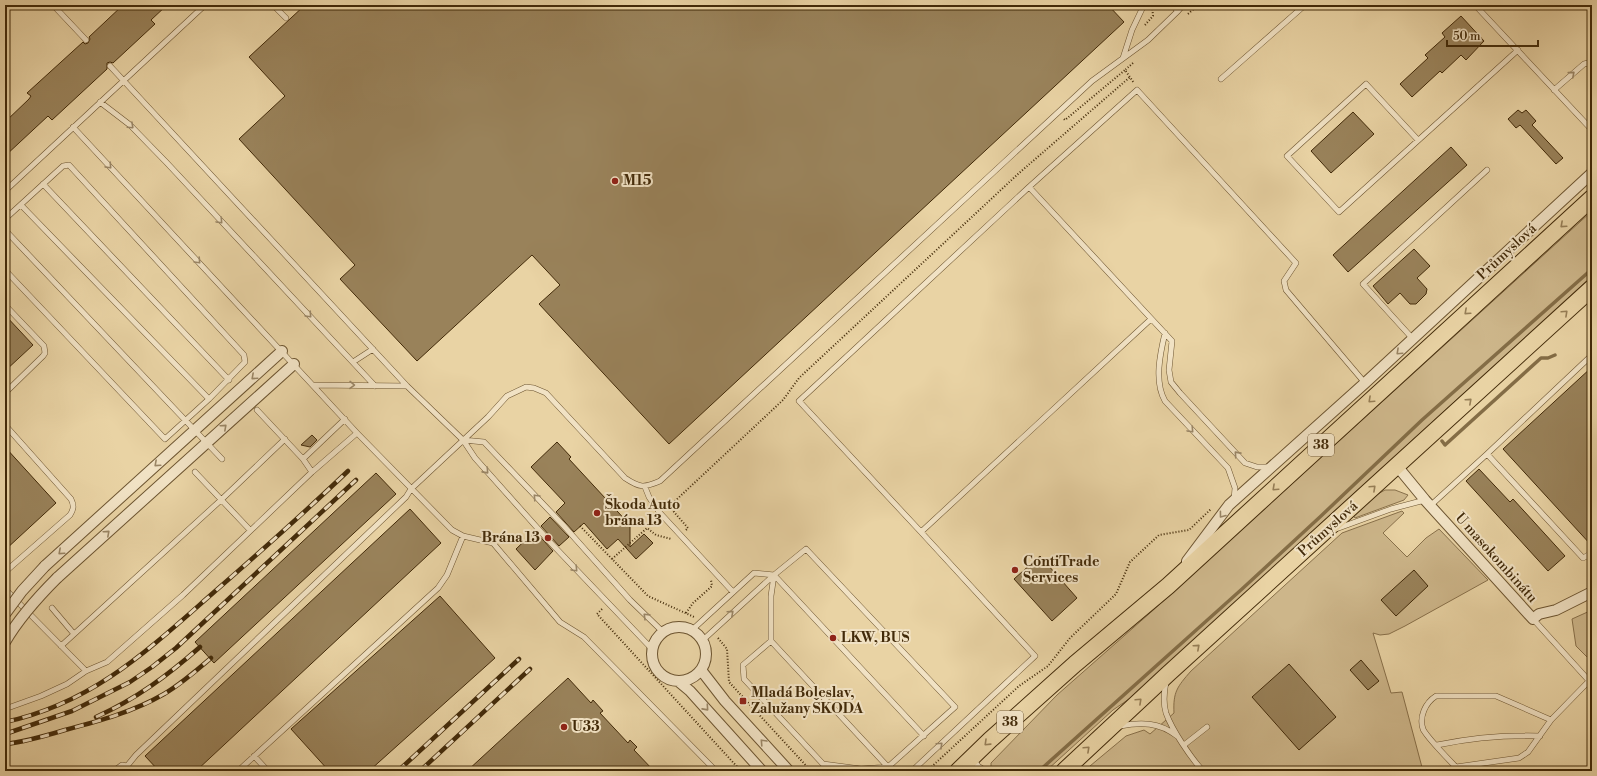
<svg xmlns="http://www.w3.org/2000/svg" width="1597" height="776" viewBox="0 0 1597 776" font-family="'Libre Bodoni',serif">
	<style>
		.green { fill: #cdb68a; stroke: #88704a }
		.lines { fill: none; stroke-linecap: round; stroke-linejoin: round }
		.stream { stroke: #846d46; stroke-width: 3.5 }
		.building { fill: #99825a; stroke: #422a09 }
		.lane-casing { stroke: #6c5430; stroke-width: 6 }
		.street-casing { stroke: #6c5430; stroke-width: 12 }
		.primary-casing { stroke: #422a09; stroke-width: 18 }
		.path { stroke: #422a09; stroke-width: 2; stroke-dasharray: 1 2; stroke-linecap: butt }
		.lane { stroke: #f1e2c4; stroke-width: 5 }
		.street { stroke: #f1e2c4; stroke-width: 10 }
		.primary { stroke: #e9d3a4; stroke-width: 16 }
		.rail-casing { stroke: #422a09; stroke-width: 4.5 }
		.rail { stroke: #f1e2c4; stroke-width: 3; stroke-dasharray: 9; stroke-linecap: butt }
		.street-bridge-casing { stroke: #6c5430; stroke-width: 12; stroke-linecap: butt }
		.street-bridge { stroke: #f1e2c4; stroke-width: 10 }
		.oneway { stroke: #9a8666 }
		.oneway2 { stroke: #967e56 }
		.poi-dot { fill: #8f2418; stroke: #f1e2c4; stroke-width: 1.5 }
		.labels { text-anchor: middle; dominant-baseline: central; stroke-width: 4; stroke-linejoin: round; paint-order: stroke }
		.shield { fill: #f1e2c4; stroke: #766141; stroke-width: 1 }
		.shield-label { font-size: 13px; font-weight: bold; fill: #422a09 }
		.poi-label { font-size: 14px; font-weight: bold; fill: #422a09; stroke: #f1e2c4; text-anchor: start }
		.street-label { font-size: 14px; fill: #422a09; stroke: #f1e2c4 }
	</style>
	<rect width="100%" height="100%" fill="#e9d3a4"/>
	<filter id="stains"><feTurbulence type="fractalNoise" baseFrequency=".005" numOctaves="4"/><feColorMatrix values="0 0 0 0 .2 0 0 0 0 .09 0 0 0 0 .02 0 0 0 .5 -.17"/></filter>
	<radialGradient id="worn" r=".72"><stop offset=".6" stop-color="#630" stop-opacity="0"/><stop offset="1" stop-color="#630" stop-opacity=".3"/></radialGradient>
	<path class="green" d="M1592,211V276L1129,699L1113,710L1046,771H998L999,769L991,767V763L1057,695L1150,613Z
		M1385,490H1395L1408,495L1404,500L1355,518L1353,515L1376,495Z
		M1402,511L1404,513L1383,533L1407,557L1426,538L1439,529L1488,580L1405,626L1389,634L1380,635L1373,633L1391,693L1402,692L1423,771H1084L1126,736L1144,730L1150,734L1174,713C1173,692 1177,687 1191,671L1342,533Z
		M1592,610V662L1576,646L1572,619Z"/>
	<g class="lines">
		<path class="stream" d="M1442,441L1445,445L1541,358H1548L1555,355
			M1039,771L1242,589L1321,516L1422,420L1592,269"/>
	</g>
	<path class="building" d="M123,5H167L151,20L155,24L113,63L110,62L107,63V69L52,120L48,116L5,156V122L29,99L31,96L27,93L83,42L85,44L88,43L90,39L89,37Z
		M305,5H1108L1124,22L669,444L539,304L560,285L532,255L417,361L340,279L355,265L239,139L285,96L249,57Z
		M1461,16L1484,41L1466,60L1461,55L1442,73L1440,71L1412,97L1400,84L1428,58L1425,55L1445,37L1442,33Z
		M1518,110L1522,113L1526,110L1536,121L1532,125L1563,158L1556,164L1520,125L1516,128L1508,119Z
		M1353,112L1374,134L1331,173L1311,151Z
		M1451,147L1467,165L1348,272L1333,255Z
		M1414,249L1430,266L1417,278L1427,289L1426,294L1416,304H1410L1400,293L1388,304L1373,286Z
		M5,315L33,345L5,371Z
		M1592,367V546L1503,449Z
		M312,435L317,440L310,447L301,445Z
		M557,442L571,457L569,459L630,525V547L644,534L653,543L636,559L618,539L607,549L584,523L574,532L556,512L565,503L531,467Z
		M5,447L56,503L5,550Z
		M1479,469L1510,502L1513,499L1565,556L1548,571L1466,481Z
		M376,473L396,494L214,663L195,642Z
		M410,509L441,543L196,771H159L145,756Z
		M550,517L569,537L559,546L541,526Z
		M535,531L553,551L535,570L516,549Z
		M1040,556L1077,598L1052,621L1014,579Z
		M1414,570L1428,586L1396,616L1381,600Z
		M440,596L495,658L369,771H329L291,729Z
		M1361,660L1379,681L1368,690L1350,670Z
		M1289,664L1336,717L1299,750L1252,697Z
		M568,678L591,703L593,700L603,711L600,713L628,743L630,740L637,747L634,750L654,771H467Z"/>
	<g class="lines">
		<defs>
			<path id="lane" d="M53,5L86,40
				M273,5L286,18
				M1475,5L1592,130
				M1178,11L1183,5
				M1123,58L1132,30L1142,9L1139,5
				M110,66L407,386L463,440L475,458L549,541L652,649
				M1221,79L1305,5
				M1554,90L1584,64L1592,62
				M100,102L130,125L167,163L375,386
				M73,127L357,433L452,530L463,536L493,543L560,622L584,637L716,771
				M1418,140L1366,84L1287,156L1339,212L1518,50
				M43,184L229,380
				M5,191L205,5
				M21,205L209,399
				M5,219L63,166L69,165L244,355L245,362L209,399L165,439L5,270
				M5,230L222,459
				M5,305L44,346L45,353L43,356L5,393
				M1165,333C1160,354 1154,382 1165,401L1228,468L1235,488L1234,500
				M1413,339L1363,284L1487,170
				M1592,355L1487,454L1583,558L1592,553
				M353,362L373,349
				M313,385L407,386
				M257,410L303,459L312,472
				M5,425L71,499C74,505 74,509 70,515L5,572
				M463,440L484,442L563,525L630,600L663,632
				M303,459L345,419
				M1271,467H1257L1245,463L1180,393L1171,382L1169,370L1172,341L1029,187L1137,90L1296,263L1284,281L1286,290L1365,383
				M195,472L250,530
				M645,487L649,497L660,513L733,592
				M1430,506L1487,454
				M1336,529L1391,509L1425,500
				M921,532L799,401L1029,187
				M774,575L771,596V641L888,767L955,707L806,549L774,575L924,736
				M5,589L86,671
				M52,608L74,634
				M1533,619L1592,684
				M692,630L754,573L774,575
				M703,640L774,575
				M771,641L743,665L744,679L823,764L861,769L888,767
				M61,646L221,500L285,439
				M1166,682C1164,692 1163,703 1166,713C1172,730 1191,758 1203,771
				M5,709L41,696L67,684L86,671L107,662L183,595L312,472L357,433
				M1551,720L1496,696H1436C1425,703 1419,717 1423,729C1426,736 1449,760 1456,767L1519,758L1528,752L1551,720L1589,681
				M1120,726C1141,722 1159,722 1177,736
				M1184,745L1207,727
				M1437,745C1471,738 1505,735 1540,736
				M254,756L268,771
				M974,760L978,766L986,771
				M114,771L122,765L127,766
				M126,771L127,766L136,755L406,497L411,489L488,417L507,396L526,387L534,388L546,393L625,478C640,488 644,488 660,481L1092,81L1148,40L1178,11L1172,5
				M238,771L438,588L447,575L463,536
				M912,771L1035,656L921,532L1151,319"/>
			<path id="street" d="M1397,466L1425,500L1533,619L1539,614L1556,610L1592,592
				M1187,561L1229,505L1365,383L1592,173
				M45,566L282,351
				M57,578L294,364
				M652 654a27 27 0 1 1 54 0a27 27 0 1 1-54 0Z
				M701,670L725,701L789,771
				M678,681L690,691L762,771"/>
			<path id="primary" d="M958,771L990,740L1075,664L1168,586L1592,198
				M1064,771L1168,674L1592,288"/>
		</defs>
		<use href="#lane" class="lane-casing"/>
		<use href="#street" class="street-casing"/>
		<use href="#primary" class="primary-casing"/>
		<path class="path" d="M1188,14L1198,5
			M1145,25L1153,16L1152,5
			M1133,63L1125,70L1134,83
			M1064,119L1065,120L1125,70
			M580,526L648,596L694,617
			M686,530L688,528L674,512L672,506L675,501L783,400L799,378L1018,174L1130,77
			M612,559L647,528L656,535L671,539
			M602,609L597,614L741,771
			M686,613L693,603L712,586L711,580
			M718,638L727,649L729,682L811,771
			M927,771L1019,686L1048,666L1070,638L1116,594L1130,562L1159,535L1189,530L1211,509"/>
		<use href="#lane" class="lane"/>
		<use href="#street" class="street"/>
		<use href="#primary" class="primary"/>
		<defs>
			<path id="rail" d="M96,717C136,699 167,676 200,647
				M5,722C93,703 148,650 213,593C259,553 304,513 348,471
				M5,734L72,711L130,682L152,667L176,648L356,480
				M5,744C25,742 45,736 65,730C99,721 133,712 164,694C181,684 196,671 211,658
				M398,771L519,659
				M420,771L530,669"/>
		</defs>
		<use href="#rail" class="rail-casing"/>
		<use href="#rail" class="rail"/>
		<defs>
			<path id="street-bridge" d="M5,614L22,591L45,566
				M5,642C19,618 37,598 57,578"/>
		</defs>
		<use href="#street-bridge" class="street-bridge-casing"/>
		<use href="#street-bridge" class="street-bridge"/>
	</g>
	<defs><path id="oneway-chevron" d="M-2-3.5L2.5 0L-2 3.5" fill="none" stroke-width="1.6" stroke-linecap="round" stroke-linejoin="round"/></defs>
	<g class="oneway">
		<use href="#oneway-chevron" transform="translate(1572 74) rotate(-41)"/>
		<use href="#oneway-chevron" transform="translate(131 126) rotate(43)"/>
		<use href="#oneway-chevron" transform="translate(109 166) rotate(47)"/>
		<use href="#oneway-chevron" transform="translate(220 221) rotate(47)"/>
		<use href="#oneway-chevron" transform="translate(198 261) rotate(47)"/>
		<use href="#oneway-chevron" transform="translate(309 315) rotate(47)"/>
		<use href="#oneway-chevron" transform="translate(1399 352) rotate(137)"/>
		<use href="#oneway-chevron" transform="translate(254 377) rotate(138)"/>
		<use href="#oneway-chevron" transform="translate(352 385) rotate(1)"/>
		<use href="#oneway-chevron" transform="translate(224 427) rotate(-42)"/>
		<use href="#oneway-chevron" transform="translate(1191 430) rotate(47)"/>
		<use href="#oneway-chevron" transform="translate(1237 454) rotate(-132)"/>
		<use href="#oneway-chevron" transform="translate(157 464) rotate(138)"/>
		<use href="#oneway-chevron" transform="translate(486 471) rotate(48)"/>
		<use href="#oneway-chevron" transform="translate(536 497) rotate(-133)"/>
		<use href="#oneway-chevron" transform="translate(1222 515) rotate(127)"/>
		<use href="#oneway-chevron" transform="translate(107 533) rotate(-42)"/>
		<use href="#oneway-chevron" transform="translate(61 552) rotate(138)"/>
		<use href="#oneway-chevron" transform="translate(575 569) rotate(47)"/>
		<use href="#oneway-chevron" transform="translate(731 613) rotate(-42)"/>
		<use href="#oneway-chevron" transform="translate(646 616) rotate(-136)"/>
		<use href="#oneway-chevron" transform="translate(706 708) rotate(48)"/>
		<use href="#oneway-chevron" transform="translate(763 742) rotate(-133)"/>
		<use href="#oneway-chevron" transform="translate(940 745) rotate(-43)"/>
	</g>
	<g class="oneway2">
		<use href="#oneway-chevron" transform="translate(1563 225) rotate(138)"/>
		<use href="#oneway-chevron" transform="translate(1467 312) rotate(138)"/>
		<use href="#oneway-chevron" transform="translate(1565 313) rotate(-43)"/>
		<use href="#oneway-chevron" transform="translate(1371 400) rotate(137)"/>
		<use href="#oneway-chevron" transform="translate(1469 401) rotate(-42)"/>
		<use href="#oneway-chevron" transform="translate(1275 488) rotate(137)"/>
		<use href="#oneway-chevron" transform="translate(1373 488) rotate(-43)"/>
		<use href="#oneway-chevron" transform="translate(1197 647) rotate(-42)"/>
		<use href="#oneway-chevron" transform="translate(1139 701) rotate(-43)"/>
		<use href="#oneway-chevron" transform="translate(987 743) rotate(136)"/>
		<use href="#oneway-chevron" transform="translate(1087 749) rotate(-43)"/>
	</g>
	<g class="poi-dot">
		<circle cx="615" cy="181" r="4"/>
		<circle cx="597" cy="513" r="4"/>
		<circle cx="548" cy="538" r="4"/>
		<circle cx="1015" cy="570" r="4"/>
		<circle cx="833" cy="638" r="4"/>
		<rect x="739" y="697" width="8" height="8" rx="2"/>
		<circle cx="564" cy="727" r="4"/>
	</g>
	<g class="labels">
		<g class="shield">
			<rect x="1308" y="434" width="26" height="22" rx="3"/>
			<rect x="997" y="711" width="26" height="22" rx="3"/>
		</g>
		<g class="shield-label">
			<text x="1321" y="445">38</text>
			<text x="1010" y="722">38</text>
		</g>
		<g class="poi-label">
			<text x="623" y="181">M15</text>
			<text x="605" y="505">Škoda Auto<tspan x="605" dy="16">brána 13</tspan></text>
			<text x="540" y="538" text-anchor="end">Brána 13</text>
			<text x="1023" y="562">ContiTrade<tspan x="1023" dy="16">Services</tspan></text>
			<text x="841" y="638">LKW, BUS</text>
			<text x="751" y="693">Mladá Boleslav,<tspan x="751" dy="16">Zalužany ŠKODA</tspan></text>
			<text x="572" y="727">U33</text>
		</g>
		<g class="street-label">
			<text transform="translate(1507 252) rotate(-43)">Průmyslová</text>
			<text transform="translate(1328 529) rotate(-42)">Průmyslová</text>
			<text transform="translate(1496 558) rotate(48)">U masokombinátu</text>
		</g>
	</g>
	<rect width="1597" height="776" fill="none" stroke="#e9d3a4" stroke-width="20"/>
	<rect x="6" y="6" width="1585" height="764" fill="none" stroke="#422a09" stroke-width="2"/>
	<rect x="10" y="10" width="1577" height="756" fill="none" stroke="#422a09"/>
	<path d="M1447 40v6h91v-6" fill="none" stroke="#422a09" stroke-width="2"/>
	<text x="1453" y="40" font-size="12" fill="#422a09" stroke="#f1e2c4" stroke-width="3" paint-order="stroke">50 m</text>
	<rect width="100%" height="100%" filter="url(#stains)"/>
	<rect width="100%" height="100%" fill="url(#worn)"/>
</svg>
